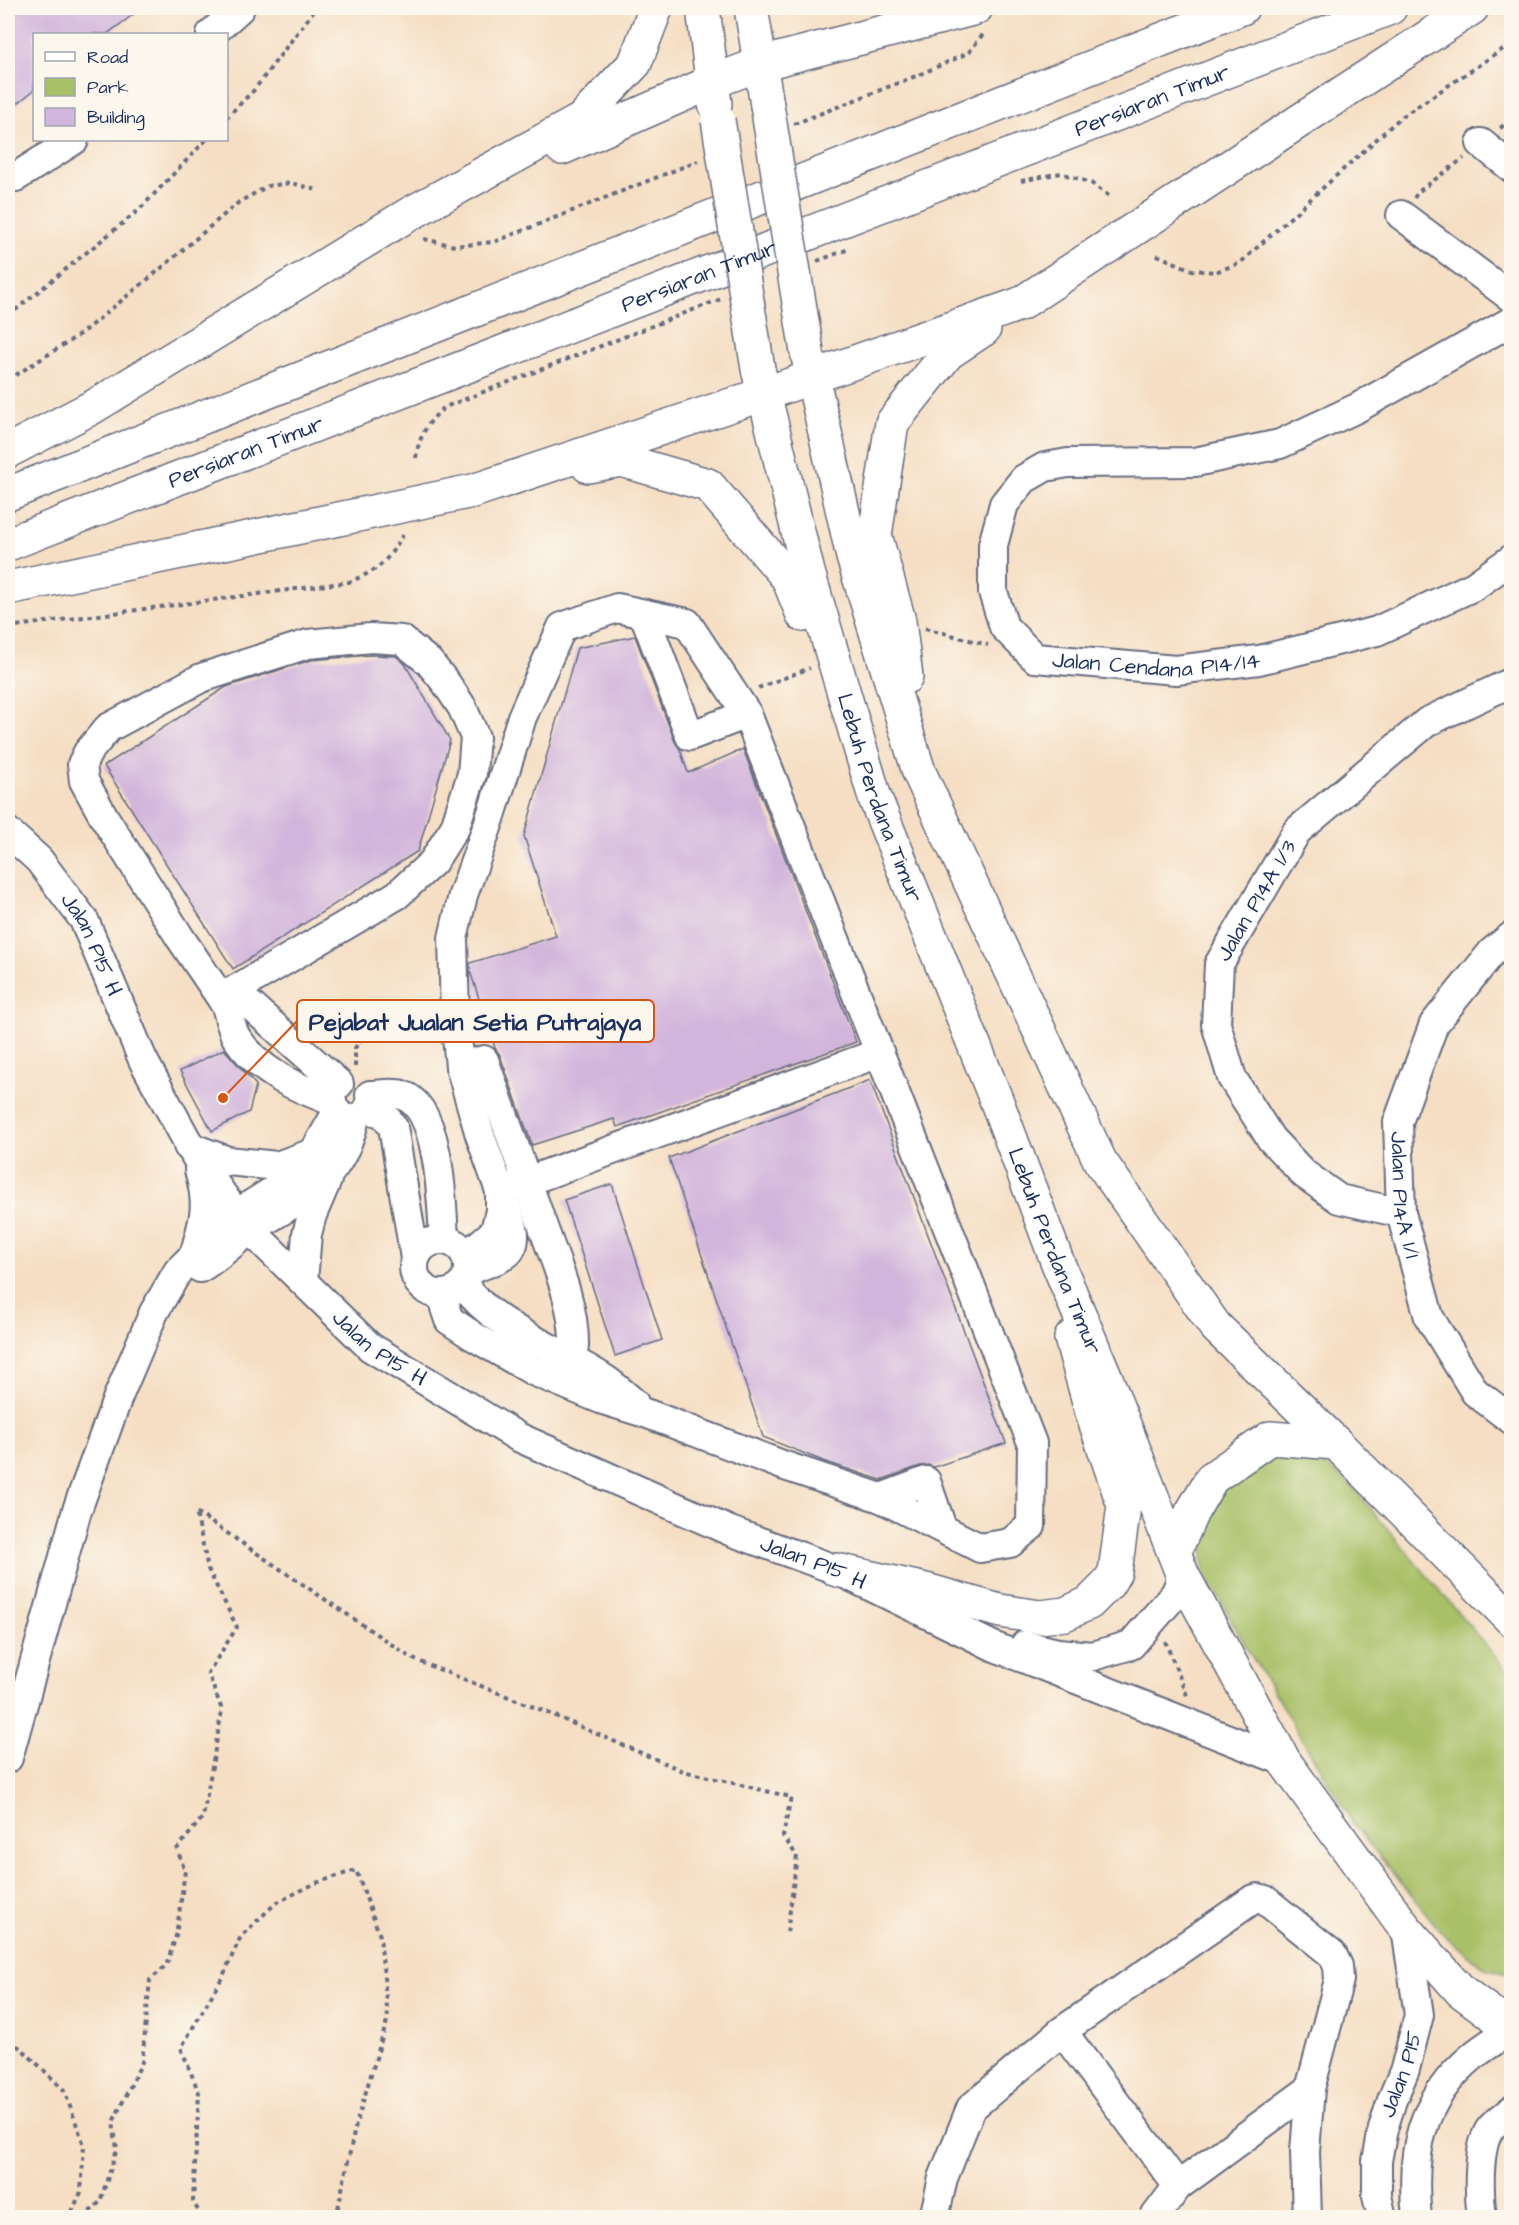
<svg xmlns="http://www.w3.org/2000/svg" width="1519" height="2225" viewBox="0 0 1519 2225" font-family="'Architects Daughter',sans-serif">
	<style>
		.green { fill: #a8c066; stroke: #627862; stroke-width: 1.5 }
		.building { fill: #d1b5dc }
		.lines { fill: none; stroke-linecap: round; stroke-linejoin: round }
		.minor-casing { stroke: #676c81; stroke-width: 32 }
		.major-casing { stroke: #676c81; stroke-width: 36 }
		.path { stroke: #676c81; stroke-width: 4; stroke-dasharray: 4.5 4.5; stroke-linecap: butt }
		.minor { stroke: #fff; stroke-width: 28 }
		.major { stroke: #fff; stroke-width: 33 }
		.major-bridge-casing { stroke: #676c81; stroke-width: 36; stroke-linecap: butt }
		.major-bridge { stroke: #fff; stroke-width: 33 }
		.labels { text-anchor: middle; dominant-baseline: central; stroke-width: 4.5; stroke-linejoin: round; paint-order: stroke }
		.street-label { font-size: 22px; fill: #1b2f5e; stroke: #fbf7ec }
		.leader { fill: none; stroke: #d45514; stroke-width: 2 }
		.callout-dot { fill: #d45514; stroke: #fbf7ec; stroke-width: 2 }
		.callout { fill: #fbf7ec; stroke: #d45514; stroke-width: 2 }
		.callout-label { font-size: 24px; text-anchor: middle; font-weight: bold; fill: #1b2f5e }
	</style>
	<rect width="100%" height="100%" fill="#fbf7ec"/>
	<filter id="ink" filterUnits="userSpaceOnUse"><feTurbulence type="fractalNoise" baseFrequency=".0167" numOctaves="2"/><feDisplacementMap in="SourceGraphic" scale="12" xChannelSelector="R" yChannelSelector="G"/><feConvolveMatrix kernelMatrix="1 2 1 2 8 2 1 2 1" color-interpolation-filters="sRGB"/></filter>
	<filter id="wash" filterUnits="userSpaceOnUse"><feTurbulence type="fractalNoise" baseFrequency=".008" numOctaves="4" result="noise"/><feDisplacementMap in="SourceGraphic" scale="24" xChannelSelector="R" yChannelSelector="G"/><feGaussianBlur stdDeviation="1.35" result="paint"/><feColorMatrix in="noise" values="0 0 0 0 0 0 0 0 0 0 0 0 0 0 0 0 0 1.4 0 .05"/><feComposite in="paint" operator="in"/></filter>
	<g filter="url(#wash)">
		<rect width="100%" height="100%" fill="#f5dec3"/>
		<path class="green" d="M1274,1457L1315,1459L1348,1482L1511,1675V1975L1482,1967L1443,1934L1354,1825L1248,1650L1204,1571L1202,1532L1215,1490L1238,1475Z"/>
		<g id="blocks">
			<path class="building" d="M8,8H142L107,34H34V90L8,111Z
				M635,636L675,742L680,749L688,773L743,749L856,1042L617,1127L614,1119L532,1145L500,1055L495,1048L470,971V963L556,936L524,836L577,648Z
				M371,655L396,656L405,664L450,740L418,851L233,969L104,766L226,687L311,660Z
				M224,1049L256,1085L249,1112L212,1131L180,1071Z
				M870,1080L1006,1443L934,1467L928,1465L920,1466L881,1480L823,1461L763,1437L669,1158Z
				M612,1184L662,1340L615,1356L564,1200Z"/>
		</g>
	</g>
	<g filter="url(#ink)">
		<use href="#blocks" fill-opacity="0" stroke="#676c81" stroke-width="1.5"/>
		<g class="lines">
			<defs>
				<g id="minor">
					<path d="M211,34L240,8"/>
					<path d="M1481,143L1512,168"/>
					<path d="M8,174L16,177L74,140"/>
					<path d="M1401,215L1512,298"/>
					<path id="s1" d="M1512,321L1357,408L1280,444L1195,462L1068,463L1045,467L1024,479L1004,504L993,545V592L1004,627L1035,658L1176,670L1259,660L1377,631L1474,586L1512,559"/>
					<path d="M644,614L690,736L747,714"/>
					<path id="s2" d="M8,832L39,860L84,920L143,1060L196,1157L241,1221L370,1347L518,1437L730,1531L837,1570L995,1647L1284,1761"/>
					<path id="s3" d="M1512,936L1492,952L1434,1024L1398,1122L1401,1213L1429,1317L1475,1392L1512,1420"/>
					<path d="M221,998L397,895L433,862L455,827L472,774L475,737L462,707L446,683L429,662L402,640L371,638L308,644L201,678L108,728L88,752L82,764L84,781L104,817L181,939L221,998L226,1006"/>
					<path d="M460,1066L484,1060C503,1115 523,1169 542,1224C556,1264 575,1304 574,1347L561,1355"/>
					<path d="M370,1095C379,1095 393,1092 402,1095C441,1107 442,1206 444,1240"/>
					<path d="M332,1101C293,1086 260,1073 236,1037C231,1028 229,1015 226,1006L250,1005L339,1084"/>
					<path d="M367,1110L382,1112L393,1127L415,1258"/>
					<path d="M188,1146L228,1161L277,1166L313,1153"/>
					<path id="s4" d="M1401,1213L1339,1199L1304,1174L1271,1139L1232,1078L1216,1024L1219,964L1297,831L1427,722L1512,682"/>
					<circle cx="441" cy="1267" r="27"/>
					<path d="M195,1252C205,1217 209,1205 199,1170"/>
					<path d="M200,1268C219,1257 234,1241 252,1229C303,1196 340,1183 355,1118"/>
					<path d="M468,1271C478,1266 490,1263 500,1258C527,1245 508,1212 500,1191L879,1053"/>
					<path d="M303,1281L307,1234L312,1215L327,1180"/>
					<path d="M463,1284C495,1330 561,1349 606,1380C616,1387 625,1395 634,1403"/>
					<path d="M446,1294L445,1308L449,1320L473,1336L533,1371L603,1400L648,1414L785,1466L881,1498L980,1548L1010,1543L1031,1526L1032,1443L747,714L687,623L617,608L562,627L522,717L489,822L463,895L453,938L455,1019L460,1066L480,1135L500,1191V1211L495,1231L466,1256"/>
					<path d="M881,1498L926,1481L942,1528"/>
					<path d="M1025,1645L1058,1653L1093,1656L1131,1645L1175,1594L1183,1576"/>
					<path d="M8,1758L77,1510L118,1397L154,1312L178,1271L236,1214L303,1172L337,1112"/>
					<path d="M1062,2031L1178,2186"/>
					<path d="M934,2218L943,2178L971,2108L1062,2031L1252,1900L1258,1898L1265,1900L1332,1954L1338,1966L1339,1980L1310,2089L1305,2151L1307,2218"/>
					<path d="M1154,2218L1178,2186L1310,2089"/>
					<path id="s5" d="M1382,2218L1377,2196V2161L1383,2129L1392,2100L1405,2069L1419,2015L1406,1929"/>
					<path d="M1417,2218C1410,2152 1420,2100 1473,2056C1485,2046 1499,2038 1512,2029"/>
					<path d="M1482,2218C1479,2195 1477,2148 1490,2129C1495,2122 1505,2116 1512,2110"/>
				</g>
				<g id="major">
					<path d="M703,8L715,104"/>
					<path d="M751,8L767,105"/>
					<path d="M562,148L712,82L760,64L976,8"/>
					<path d="M808,357L853,557L919,772L1100,1161L1215,1326L1336,1443"/>
					<path id="s6" d="M758,369L808,572L875,798L997,1102L1057,1261L1106,1378L1183,1576L1284,1761L1406,1929L1461,1991L1512,2029"/>
					<path d="M8,451L93,407L406,216L581,120L635,63L656,8"/>
					<path d="M588,466L621,460L708,485L788,578L803,615"/>
					<path d="M8,494L1242,8"/>
					<path id="s7" d="M8,544L1390,8"/>
					<path d="M8,588L473,491L764,394L1020,304L1472,8"/>
					<path d="M906,677L899,621L875,535L892,423L948,353L984,329"/>
					<path d="M1174,1553L1192,1512L1212,1478L1270,1438L1336,1443L1512,1620"/>
					<path d="M837,1570L926,1590L1000,1611L1040,1617L1065,1614L1089,1603L1108,1584L1115,1572L1124,1506L1093,1416L1071,1338"/>
				</g>
			</defs>
			<use href="#minor" class="minor-casing"/>
			<use href="#major" class="major-casing"/>
			<path class="path" d="M226,118L254,90L316,8
				M794,124L921,74L968,53L985,32
				M1500,128L1512,120
				M1021,181L1061,173L1091,183L1109,196
				M1414,198L1418,192L1464,158
				M424,239L455,246L494,242L698,161
				M1157,255L1192,270L1215,272L1240,263L1400,118L1512,43
				M817,261L849,249
				M8,316L139,210L206,140
				M8,380L79,335L158,271L239,202L268,186L291,183L317,190
				M416,458C419,436 428,421 445,407L721,299
				M8,627L349,582C380,569 385,564 403,535
				M925,628L988,645
				M758,688L810,668
				M355,1067V1048L368,1028L382,1019H432
				M1165,1641L1188,1698
				M8,2042L21,2048L64,2090L84,2145L81,2192L69,2218
				M83,2218L100,2202L117,2149L113,2122L142,2062L150,1980L166,1966L176,1936L185,1871L177,1849L203,1817L222,1710L208,1673L237,1627L208,1569L196,1512L413,1659L539,1709L683,1771L791,1797L783,1836L797,1856L787,1933
				M202,2218L193,2201L199,2093L181,2048L223,1976L241,1936L276,1903L316,1883L356,1870L380,1936L388,2018L355,2128L336,2218"/>
			<use href="#minor" class="minor"/>
			<use href="#major" class="major"/>
			<defs>
				<path id="major-bridge" d="M767,105L807,352
					M718,120L758,369"/>
			</defs>
			<use href="#major-bridge" class="major-bridge-casing"/>
			<use href="#major-bridge" class="major-bridge"/>
		</g>
	</g>
	<g class="labels">
		<g class="street-label">
			<text stroke="none"><textPath href="#s7" startOffset="1227">Persiaran Timur</textPath></text>
			<text stroke="none"><textPath href="#s7" startOffset="741">Persiaran Timur</textPath></text>
			<text stroke="none"><textPath href="#s7" startOffset="255">Persiaran Timur</textPath></text>
			<text stroke="none"><textPath href="#s1" startOffset="848">Jalan Cendana P14/14</textPath></text>
			<text stroke="none"><textPath href="#s6" startOffset="446">Lebuh Perdana Timur</textPath></text>
			<text stroke="none"><textPath href="#s4" startOffset="417">Jalan P14A 1/3</textPath></text>
			<text stroke="none"><textPath href="#s2" startOffset="142">Jalan P15 H</textPath></text>
			<text stroke="none"><textPath href="#s3" startOffset="296">Jalan P14A 1/1</textPath></text>
			<text stroke="none"><textPath href="#s6" startOffset="932">Lebuh Perdana Timur</textPath></text>
			<text stroke="none"><textPath href="#s2" startOffset="646">Jalan P15 H</textPath></text>
			<text stroke="none"><textPath href="#s2" startOffset="1132">Jalan P15 H</textPath></text>
			<text stroke="none"><textPath href="#s5" startOffset="148">Jalan P15</textPath></text>
		</g>
	</g>
	<path class="leader" d="M223 1098L297 1021"/>
	<circle class="callout-dot" cx="223" cy="1098" r="6"/>
	<rect class="callout" x="297" y="1000" width="357" height="42" rx="6"/>
	<g class="callout-label">
		<text x="475" y="1030">Pejabat Jualan Setia Putrajaya</text>
	</g>
	<rect width="1519" height="2225" fill="none" stroke="#fbf7ec" stroke-width="30"/>
	<rect x="33" y="33" width="195" height="108" fill="#fbf7ec" stroke="#a1a7b3" stroke-width="1.5"/>
	<rect x="45" y="52" width="30" height="9" fill="#ffffff" stroke="#a1a7b3" stroke-width="1.5"/>
	<text x="87" y="63" font-size="18" fill="#1b2f5e">Road</text>
	<rect x="45" y="78" width="30" height="18" fill="#a8c066" stroke="#a1a7b3" stroke-width="1.5"/>
	<text x="87" y="93" font-size="18" fill="#1b2f5e">Park</text>
	<rect x="45" y="108" width="30" height="18" fill="#d1b5dc" stroke="#a1a7b3" stroke-width="1.5"/>
	<text x="87" y="123" font-size="18" fill="#1b2f5e">Building</text>
</svg>
